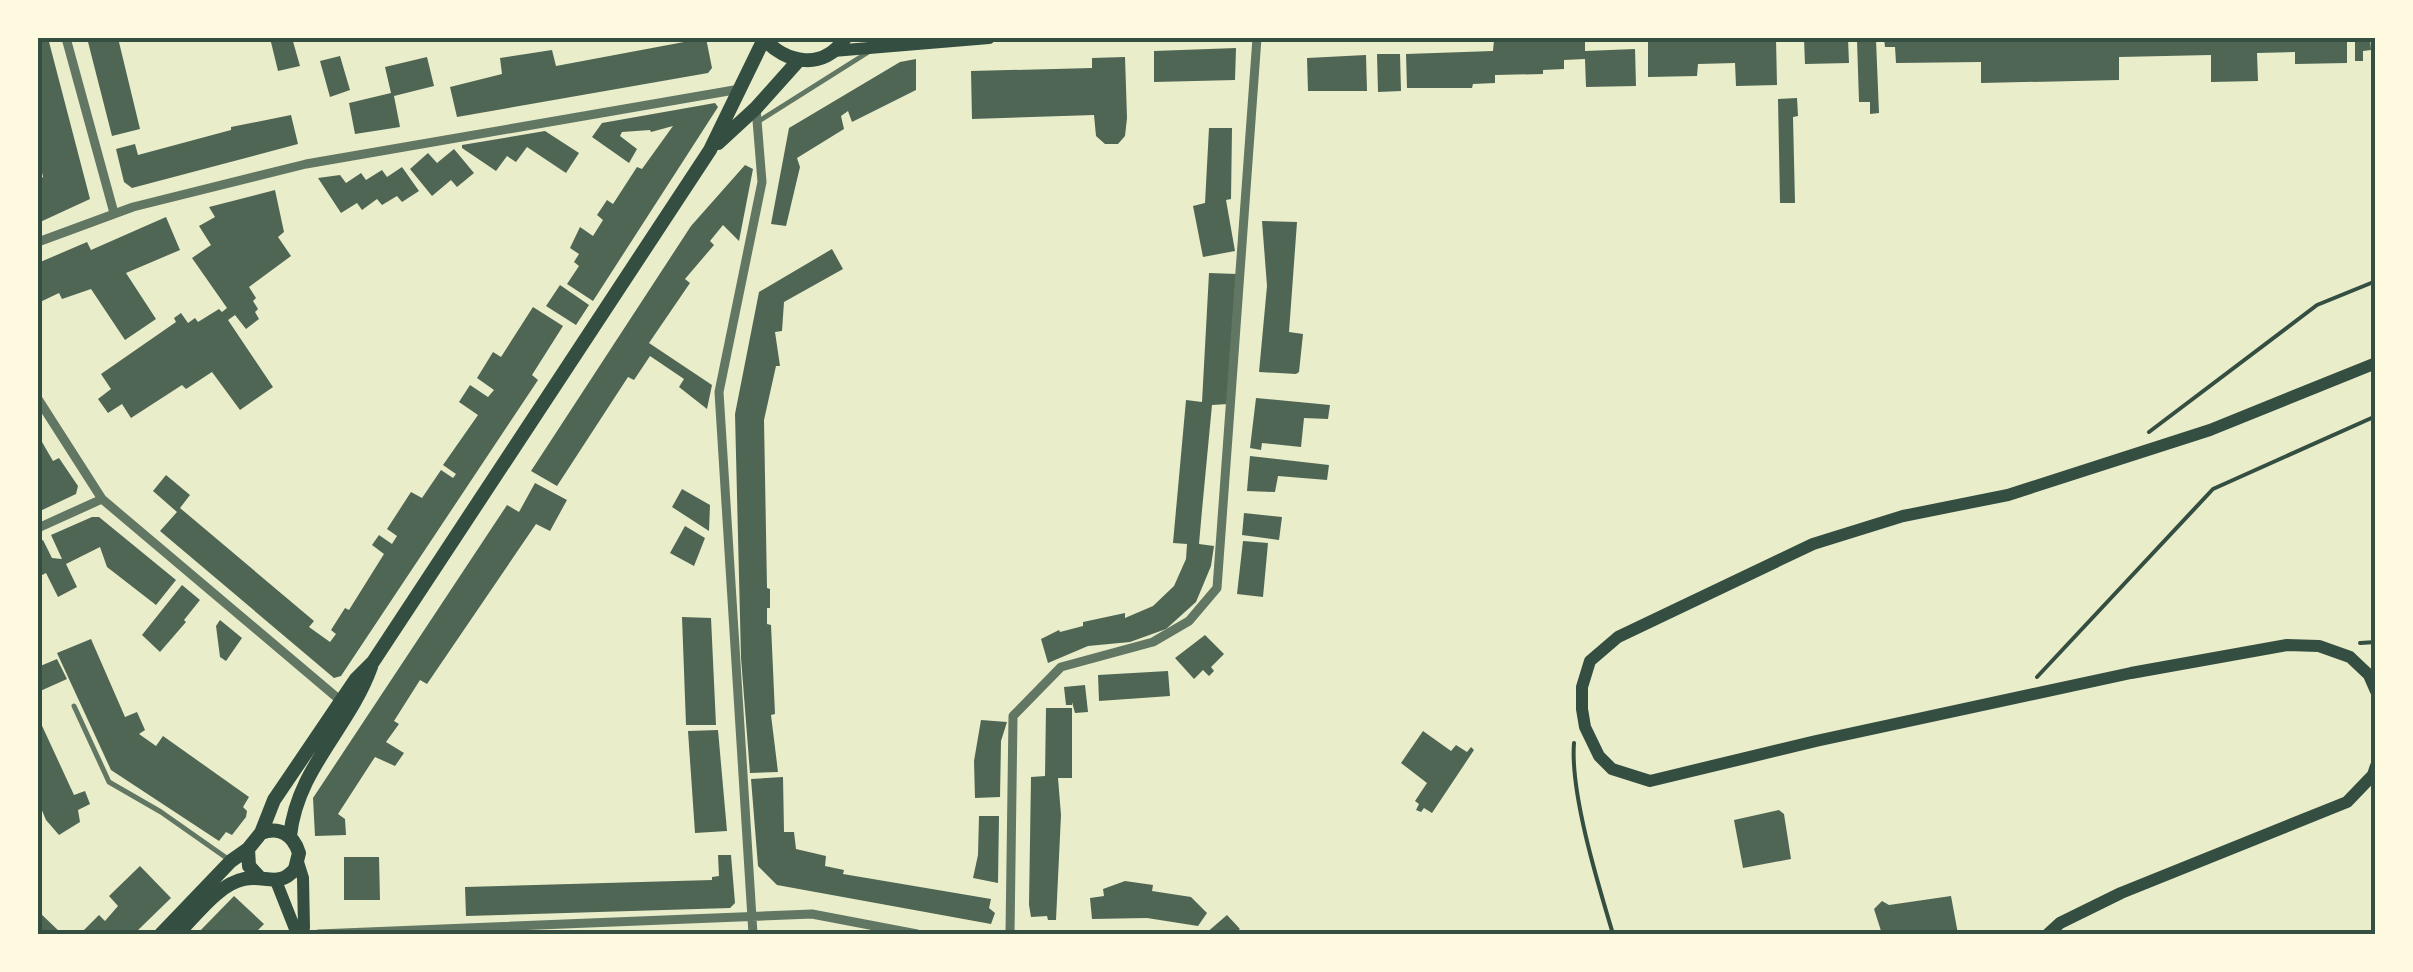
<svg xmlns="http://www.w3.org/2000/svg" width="2413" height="972" viewBox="0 0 2413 972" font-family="'Exo 2',sans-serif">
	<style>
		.building { fill: #4f6655 }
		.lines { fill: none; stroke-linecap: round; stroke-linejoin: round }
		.path { stroke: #344e41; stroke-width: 4 }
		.service { stroke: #617663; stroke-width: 5 }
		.minor { stroke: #617663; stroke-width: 9 }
		.secondary { stroke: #344e41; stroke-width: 12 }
		.primary { stroke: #344e41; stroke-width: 14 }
		.neatline { fill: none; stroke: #344e41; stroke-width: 4 }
	</style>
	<rect width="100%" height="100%" fill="#e9edc9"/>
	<path class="building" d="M38,38H48L90,199L38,223V180L43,177L38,155Z
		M87,38H118L140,129L112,136Z
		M270,38H292L300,66L278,71Z
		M683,38H706L712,68L708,73L457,117L450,87L502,74L500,58L552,50L556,66L684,42Z
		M1585,38V51L1635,49L1636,86L1586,87L1585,59L1564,60V69L1543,70V74L1495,75V83L1473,84L1472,88H1407L1406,54L1493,51L1494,40Z
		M1648,38L1776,39L1777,85L1736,86L1735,63L1698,64L1697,76L1648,77Z
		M1804,38H1848L1849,63L1805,64Z
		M1884,38H2347V63L2295,64V52L2257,53L2258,81L2211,82V55L2119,57V80L1981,83V62L1896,63L1895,47H1885Z
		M2355,38H2370L2371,50L2363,51V61H2355Z
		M1857,40H1876L1879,113L1870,114V102H1859Z
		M1236,48L1235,80L1154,82V51Z
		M1377,54H1400L1401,91L1378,92Z
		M1366,55L1367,91H1308L1307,58Z
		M340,56L350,90L330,97L320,61Z
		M427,57L434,86L394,96L400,127L355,134L349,103L391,93L385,67Z
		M1125,57L1127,118L1125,136L1118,144H1105L1096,136L1094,115L972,119L971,71L1092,68V58Z
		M916,59V90L852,122L848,111L841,116L844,129L797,158L800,167L786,226L771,224L789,128L900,62Z
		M1797,98L1798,116L1793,117L1795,203H1780L1778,99Z
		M715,103L718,107L593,301L567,284L579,266L574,262L579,254L570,248L580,227L593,236L603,220L597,215L607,200L613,204L637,167L642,169L673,126L651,132L650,130L622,132L620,136L637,149L629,163L592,137L602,123Z
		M291,115L298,144L132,188L124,182L116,149L135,144L138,155L231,130V127Z
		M1209,128H1232L1231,199L1226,200L1235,251L1203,257L1193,206L1205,203Z
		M545,131L579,153L566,173L527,147L516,162L507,156L496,171L462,148V145Z
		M454,149L474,173L457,187L451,180L432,196L410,169L428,153L437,163Z
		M745,165L753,169L739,241L723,225L710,241L714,245L685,279L690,283L649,343L712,385L707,409L679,387L684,379L650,356L634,380L628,377L557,486L531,471L691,226Z
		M402,167L419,191L402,202L397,196L382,205L377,199L362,210L357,203L341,213L318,178L340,175L346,183L361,173L366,180L382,170L387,177Z
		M275,190L284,232L278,237L291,256L249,287L256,298L253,301L258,309L255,312L259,319L246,329L235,315L228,320L273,387L240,410L212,372L186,389L182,385L131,418L122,404L108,413L98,399L111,389L101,374L176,322L174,318L181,313L188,323L195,318L198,322L219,309L222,312L227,308L192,258L211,245L199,226L215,217L209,207Z
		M166,217L180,250L126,273L156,319L125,340L91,289L62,299L59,293L38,303V263L87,242L91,250Z
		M1262,221L1297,222L1289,332L1303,334L1299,372L1296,374L1259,372L1267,286Z
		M832,249L843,269L784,302L782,331L775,332L780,366H776L764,420L767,588L770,589V608H767V624L771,625L775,714L771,715L778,772L750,773L741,658L735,414L759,292Z
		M1209,273L1237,274L1228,404L1212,405L1202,510L1199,544L1214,546L1211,566L1196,602L1166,629L1130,642L1088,646L1048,663L1041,639L1059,630L1060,632L1083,626V622L1125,613V618L1153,606L1174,586L1186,559L1187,544L1173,543L1186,400L1202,402Z
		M560,285L589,305L576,325L546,306Z
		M533,307L563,326L532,375L538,380L341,676L334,678L160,531L177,512L153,491L166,475L190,495L180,508L314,621L309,627L330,642L336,634L331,630L345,608L349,610L384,554L372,545L379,535L392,544L397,536L387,529L411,492L422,498L441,470L453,478L456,474L443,465L478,415L459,402L470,385L488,397L494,390L477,378L493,352L501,357Z
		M1256,398L1330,405L1328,419L1304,418L1301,447L1262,443L1261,450L1250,448Z
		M38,435L53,461L59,458L78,486L76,494L38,512Z
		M1250,456L1329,465L1327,480L1278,476L1275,492L1247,491Z
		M535,483L567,500L550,531L536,524L427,684L420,680L394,721L399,724L386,742L404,753L395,766L375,757L371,763L338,814L345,819L346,835L315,836L313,798L507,505L519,512Z
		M682,489L710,505L709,531L672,507Z
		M1244,513L1282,517L1279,540L1242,535Z
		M92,517H99L176,580L156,605L107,567L100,547L66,564L77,587L58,597L46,573L38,577V542L43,540L52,558L62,559L51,535Z
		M685,526L705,538L694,566L670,553Z
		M1243,541L1268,543L1263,597L1237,594Z
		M182,585L200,600L184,620L186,622L160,652L142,635Z
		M682,617L711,618L716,725H686Z
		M220,620L242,638L226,661L220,657L216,626Z
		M1205,635L1224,654L1211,667L1214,671L1209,676L1203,670L1194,679L1175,658Z
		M91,639L125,717L137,712L145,730L139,734L156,746L163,736L249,797L243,807L247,811L246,817L232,835L226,832L219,841L111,770L57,653Z
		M57,659L67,679L38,692V667Z
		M1168,671L1170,696L1099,701L1098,675Z
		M1085,685L1088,712L1075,713L1072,702V705H1066L1064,687Z
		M1046,708H1072V778H1058L1061,815L1056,920H1048L1047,916L1031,917L1029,905L1031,777L1045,776Z
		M38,717L74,795L85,791L90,804L78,810L80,822L59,835L46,820L38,801Z
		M981,720L1007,722L1001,741L1000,797L975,798L974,761Z
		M718,730L727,831L695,833L688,731Z
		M1423,731L1451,751L1456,745L1467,752L1471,747L1474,750L1432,813L1424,808L1421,812L1416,810L1419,804L1415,801L1427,783L1401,763Z
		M783,777L784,832H794L796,849L826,856L825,866L844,870L843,874L991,899L989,908L995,913L991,924L777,885L758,866L751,779Z
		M1779,810L1784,814L1791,859L1743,868L1734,820Z
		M979,816H999L998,883L973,878L978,855Z
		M718,855H731L735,903L730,908L466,916L465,887L712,880V877L719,876Z
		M344,857H379L380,900H344Z
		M140,866L171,898L134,934H80L99,915L105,921L118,906L109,896Z
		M1125,881L1153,885L1152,891L1191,897L1207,913L1198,926L1147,918L1092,919L1090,898L1104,896L1103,889Z
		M234,896L264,924L258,930L263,934H248L244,931L240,934H197Z
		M1951,896L1958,934H1882L1874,909L1882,901L1889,905Z
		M38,911L62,934H38Z
		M1227,915L1240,929L1233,934H1205Z"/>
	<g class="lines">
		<path class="path" d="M2149,432L2317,305L2376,281
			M2360,643L2376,642
			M2037,677L2213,489L2376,416
			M1574,743C1570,793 1598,884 1613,934"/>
		<path class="service" d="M759,121L870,51
			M74,706L109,782L161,812L228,859"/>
		<path class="minor" d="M66,38L114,213
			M38,242L133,207L306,164L740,89
			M38,399L102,499L341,701
			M38,528L102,499
			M318,934L812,914L917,934
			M753,934L719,392L762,182L756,108
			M1010,934L1013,716L1061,667L1153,642L1189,621L1217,588L1257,38"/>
		<path class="secondary" d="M833,51L989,38
			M2376,363L2210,430L2008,495L1903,516L1813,544L1618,637L1590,661L1582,687V709L1585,727L1599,756L1612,769L1650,781L1816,741L2131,673L2287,645L2319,646L2350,657L2369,675L2376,691
			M276,881L297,934
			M298,934L304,928L303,878L298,862
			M2048,934L2060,923L2121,893L2347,802L2373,775L2376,766"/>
		<path class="primary" d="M763,38C786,64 824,71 845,38
			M718,143L756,108L798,61
			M290,836C297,769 349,728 371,667
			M260,878L249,866L248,849L261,833L274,800L356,679L373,662L710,150L764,39
			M161,934L231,861L248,849
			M177,934C195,917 218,884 244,879C265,874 278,889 295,869L299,853C293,834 279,826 261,833"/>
	</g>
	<rect width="2413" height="972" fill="none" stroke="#fefae0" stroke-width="80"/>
	<rect x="40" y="40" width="2333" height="892" class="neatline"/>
</svg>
